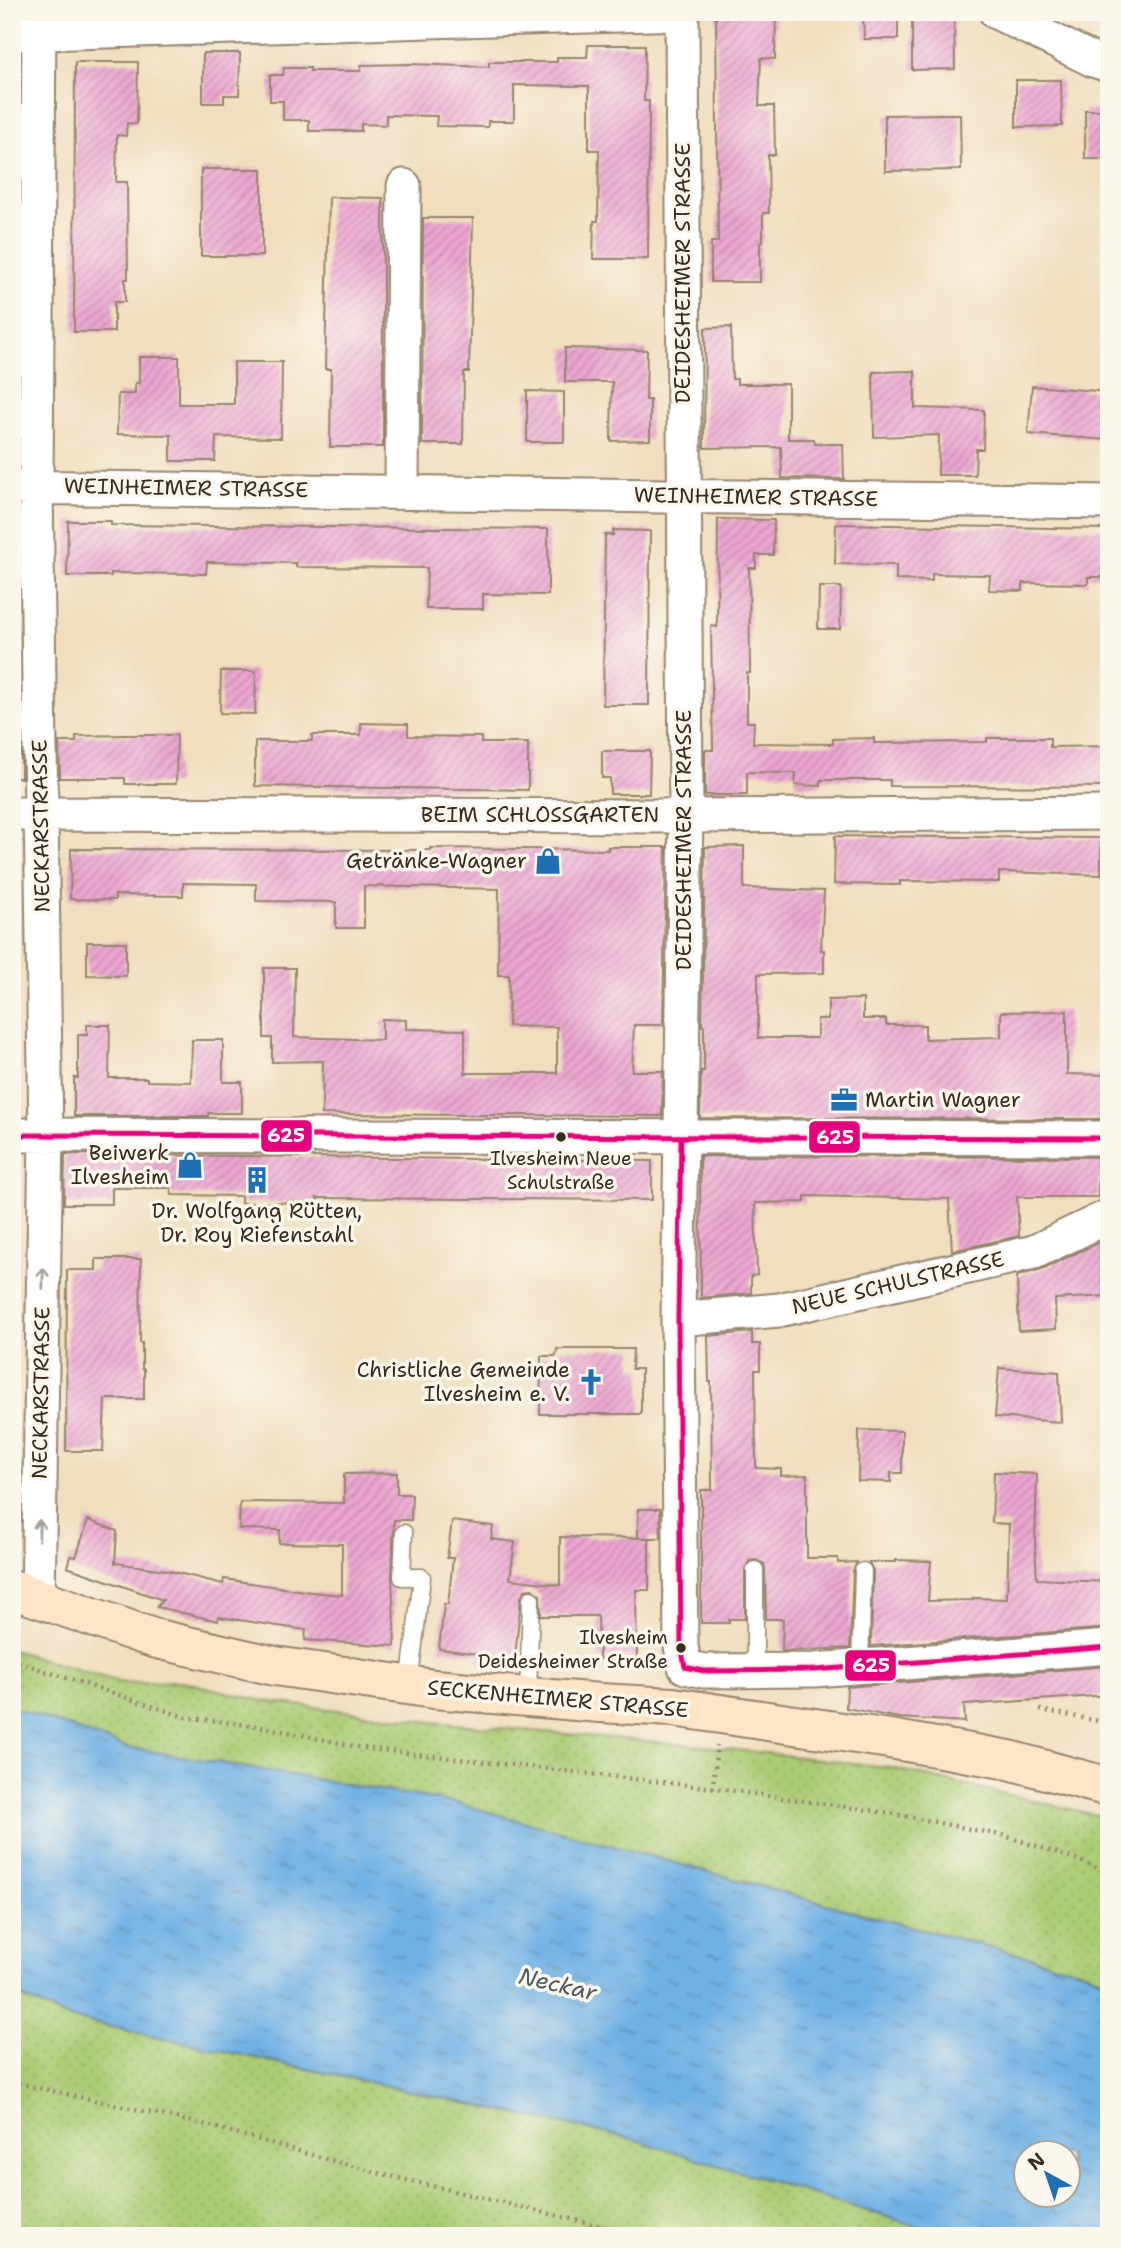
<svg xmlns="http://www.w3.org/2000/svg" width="1121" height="2248" viewBox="0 0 1121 2248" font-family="'Shantell Sans',sans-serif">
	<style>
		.grass { fill: url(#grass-dots); stroke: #737b49; stroke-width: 2 }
		.water { fill: url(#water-ripples); stroke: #566e81; stroke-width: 2; fill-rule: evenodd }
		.building { fill: url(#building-hatch) }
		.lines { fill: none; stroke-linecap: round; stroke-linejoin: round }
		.service-casing { stroke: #96846e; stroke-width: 19 }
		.minor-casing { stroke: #96846e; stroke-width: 37 }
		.secondary-casing { stroke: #96846e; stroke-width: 42 }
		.path { stroke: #96846e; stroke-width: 4.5; stroke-dasharray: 2 5; stroke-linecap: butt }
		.service { stroke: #fff; stroke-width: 16 }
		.minor { stroke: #fff; stroke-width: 33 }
		.secondary { stroke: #fde5c5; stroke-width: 38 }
		.bus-1-casing { stroke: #fbf7ec; stroke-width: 10 }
		.bus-1 { stroke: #e5007d; stroke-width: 5 }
		.oneway { stroke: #a79f9a }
		.bus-dot { fill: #3b2a1e; stroke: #fbf7ec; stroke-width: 2.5 }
		.labels { text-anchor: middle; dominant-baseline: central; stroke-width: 7; stroke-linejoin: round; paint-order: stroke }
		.bus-label { font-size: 19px; fill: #3b2a1e; stroke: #fbf7ec }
		.street-label { font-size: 21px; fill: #3b2a1e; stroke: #fbf7ec }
		.poi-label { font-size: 21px; fill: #3b2a1e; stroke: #fbf7ec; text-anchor: end }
		.water-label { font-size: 23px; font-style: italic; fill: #4e5963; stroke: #fbf7ec }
		.line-badge { stroke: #fbf7ec; stroke-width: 2.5 }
		.badge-label { font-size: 19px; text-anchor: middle; font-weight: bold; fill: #fff }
	</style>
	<defs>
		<pattern id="grass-dots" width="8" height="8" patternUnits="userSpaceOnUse" patternTransform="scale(1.75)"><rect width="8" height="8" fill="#abcc74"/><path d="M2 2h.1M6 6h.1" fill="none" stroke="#94af64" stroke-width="1.8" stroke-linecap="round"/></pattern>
		<pattern id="water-ripples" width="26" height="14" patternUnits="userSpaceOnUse" patternTransform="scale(1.75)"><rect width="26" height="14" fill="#70b1e4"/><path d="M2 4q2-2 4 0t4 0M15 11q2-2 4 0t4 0" fill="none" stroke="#5d90b8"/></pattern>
		<pattern id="building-hatch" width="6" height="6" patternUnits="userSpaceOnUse" patternTransform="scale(1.75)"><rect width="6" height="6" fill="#eca7d1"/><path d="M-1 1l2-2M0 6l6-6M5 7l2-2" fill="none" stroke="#c088a9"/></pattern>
	</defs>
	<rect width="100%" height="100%" fill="#fbf7ec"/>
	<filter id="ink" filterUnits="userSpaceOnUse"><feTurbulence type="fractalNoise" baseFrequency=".0143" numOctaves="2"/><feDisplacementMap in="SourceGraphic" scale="14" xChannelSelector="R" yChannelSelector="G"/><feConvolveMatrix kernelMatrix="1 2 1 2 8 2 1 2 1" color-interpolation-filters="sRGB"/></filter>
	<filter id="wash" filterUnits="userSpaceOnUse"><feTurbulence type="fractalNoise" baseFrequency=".00686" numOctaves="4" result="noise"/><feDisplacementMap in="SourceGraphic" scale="28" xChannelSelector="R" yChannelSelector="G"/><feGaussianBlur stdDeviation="1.57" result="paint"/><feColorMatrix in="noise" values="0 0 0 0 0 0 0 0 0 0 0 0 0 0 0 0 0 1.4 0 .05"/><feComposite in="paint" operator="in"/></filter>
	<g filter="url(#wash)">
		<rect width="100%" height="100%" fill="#f0debd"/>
		<path class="grass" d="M12,1650L123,1683L181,1681L264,1701L433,1722L712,1747L887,1767L1109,1818V1983L1087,1972L862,1914L456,1803L125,1747L12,1707Z
			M12,1993L66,2017L633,2139L949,2236H12Z"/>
		<path class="water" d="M12,1707L125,1747L456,1803L862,1914L1087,1972L1109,1983V2236H949L633,2139L66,2017L12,1993ZM1026,2154H1068V2196H1026Z"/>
		<g id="blocks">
			<path class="building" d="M716,12H776L775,59L761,58L759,106H774L775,155H768L769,213H763V242H760V282H711V242H718Z
				M863,12H898V39H864Z
				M954,19L955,69L912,70V20Z
				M588,45H645L644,101H649L648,259H593L594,221H598L599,150H589V86L514,85V121H488V127L436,126L437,116L386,115V125L361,124V131H309V120H283V101H270V75H283L284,68H310V71H361V65L411,64L489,67V62H557V57H587Z
				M203,53H240L239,95H224V103H203Z
				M75,62H138L137,124L127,123L126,136L117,135L116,182H127L128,279H125V302H114V332H74Z
				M1016,80H1061L1062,126L1016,127Z
				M1085,110H1109V159H1085Z
				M944,114H960L961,170L885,171V115Z
				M201,169H262V256H201Z
				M329,197L383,198V447H330L331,369H325Z
				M423,218H473L469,372H464L463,444H422Z
				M731,327L732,379H737V384H788V439H814L815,444H843L844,479L782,478L781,447L704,448L705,328Z
				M565,348L647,350L646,400H650V440L611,441L612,382H565Z
				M139,357H179V404H234V362H282L281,438L216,437L215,461H171V435L117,434L118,394H135V383H139Z
				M915,371V408L984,410L983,449H976L975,475H938L939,435L874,437L873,372Z
				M1032,386L1109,392V440L1028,434Z
				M527,391L564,392V442H527Z
				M718,519L774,520L773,555H756V568H749L750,673H747V722H754L753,743L833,744V739L874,738V743L987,742V738H1050V747L1109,746V787L890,786V780H821V786L795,785L796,773L747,772V795H705V750H713L711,626L717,627Z
				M68,521H111V525L548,529V595L483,594V609H426L427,568L296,567V563L207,562L206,574L111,573V576H67Z
				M836,524L1109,529V577H1088V584L1023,583V591L989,590L990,575L932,574V581L896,580V565L835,564Z
				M613,530L650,531L649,705H603L605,535H613Z
				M819,587H841L840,629H818Z
				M221,671H256L255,714L220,713Z
				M361,723L408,724V736L481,737V743H528V790L255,786V741H312V735H361Z
				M125,735H177L176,784H125V778H60L59,742H76V736Z
				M12,742H21V778H12Z
				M602,751H650L649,794H610V778H602Z
				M835,836L1101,838V875L999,872V882L900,881V885L834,884Z
				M744,846V888L824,891L821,950H824V973L758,974V1038H817V1019H828V1000L863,999V1019H886V1025H925V1039L1001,1037V1012L1067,1011V1074L1109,1075V1119L700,1118L701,1071H704V1026H702L705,847Z
				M608,847H666L663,1025H634L632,1071H663L662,1116L322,1114L323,1061L272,1062V1038H264V968H295L294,1037L382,1040V1019L406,1020V1029L465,1030V1073H557V1027L508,1026L509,975H498L499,889L364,886V928H336V902L256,901V884L183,883V896L115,895V900L70,899L71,849L430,850V848L608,850Z
				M87,942H126V976L87,975Z
				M87,1025H110L109,1078H147V1081L191,1082L192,1040H223V1082H242V1113H208V1116H74V1078H78V1035H87Z
				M65,1154L652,1161V1200L317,1198V1202L241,1203V1196L172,1195L171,1188H112V1204H64Z
				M700,1156L1109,1157V1179H1098V1197H1017L1019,1236L952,1251L949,1199L805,1196V1202L755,1203L757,1275L751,1276V1293L701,1298Z
				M1102,1241H1109V1296L1055,1299L1056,1329L1019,1331L1017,1276L1042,1269Z
				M96,1259H141L140,1343H142V1369H144V1399H105L103,1451H66L67,1270H96Z
				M752,1332V1344H760V1370H755L756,1468L781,1469V1476L807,1475V1558H838V1563L857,1562L853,1571L850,1648L782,1651L783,1619H766L765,1569L764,1564L756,1560L749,1561L745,1569V1619H729V1623H701V1490H712L711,1382H709L708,1336Z
				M557,1349H633L632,1369H641V1414H540L541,1356H556Z
				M999,1368L1059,1372L1061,1422L995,1417Z
				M859,1430L902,1431V1473H891V1482L858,1481Z
				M994,1472L1037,1474L1035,1543L1037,1579L1109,1582V1628L871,1646L873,1571L869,1562H896V1560L931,1561L928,1601L973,1600V1598L1007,1599L1009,1524L992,1523Z
				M397,1473V1494H412L411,1520H394L392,1577L395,1646L305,1640L306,1630L218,1617V1621L157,1607L163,1600L67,1567L70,1556L76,1557L88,1520L117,1531L115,1563L166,1570L223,1584L224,1579L311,1592L342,1595V1544L279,1543L280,1530L239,1529L240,1502L344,1503V1474Z
				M638,1509H660L661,1538H638Z
				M452,1521L493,1526L491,1539L515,1542L510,1579L560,1585V1537L649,1538V1590H636L637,1657L599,1659L598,1616H541L540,1595L532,1589L525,1590L521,1598L514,1667L479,1663L480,1654L439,1649L444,1604H448L453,1558H447Z
				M1109,1666V1695L964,1705L965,1722L899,1718L846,1708L847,1687Z"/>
		</g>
	</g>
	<g filter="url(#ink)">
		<use href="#blocks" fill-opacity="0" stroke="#96846e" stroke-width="2"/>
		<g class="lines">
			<defs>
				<path id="service" d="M404,1533L402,1577H422L409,1686
					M860,1666L863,1571
					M755,1670V1570
					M528,1697L531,1599"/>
				<path id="minor" d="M682,12L686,816L678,1319L681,1646L685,1667L704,1671L815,1670L1109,1647
					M996,12L1093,60L1109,65
					M12,34L682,13
					M12,487L1109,502
					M402,490L404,186
					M12,814L686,816L1109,813
					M12,1135L1109,1138
					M678,1319L779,1310L1034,1252L1109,1216
					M38,1598L46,1135L36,487L39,12"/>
				<path id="secondary" d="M12,1589L153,1638L275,1666L434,1689L600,1703L673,1707L890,1739L1009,1760L1109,1787"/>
			</defs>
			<use href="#service" class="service-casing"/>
			<use href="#minor" class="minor-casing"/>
			<use href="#secondary" class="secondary-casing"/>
			<path class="path" d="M12,1660L185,1717L264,1727L363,1748L713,1788L889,1813L1005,1836L1070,1857L1109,1873
				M1040,1710L1109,1723
				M713,1788L717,1745
				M12,2082L207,2125L365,2170L643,2236"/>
			<use href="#service" class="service"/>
			<use href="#minor" class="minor"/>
			<use href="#secondary" class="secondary"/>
			<defs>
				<path id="bus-1" d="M12,1135L1109,1138
					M681,1137L678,1319L681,1646L685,1667L704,1671L815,1670L1109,1647"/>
			</defs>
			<use href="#bus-1" class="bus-1-casing"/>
			<use href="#bus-1" class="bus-1"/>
		</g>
		<defs><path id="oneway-shaft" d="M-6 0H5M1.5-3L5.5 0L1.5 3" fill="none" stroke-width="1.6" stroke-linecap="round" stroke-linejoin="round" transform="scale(1.75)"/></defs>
		<g class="oneway">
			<use href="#oneway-shaft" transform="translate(43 1278) rotate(-89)"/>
			<use href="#oneway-shaft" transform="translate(39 1530) rotate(-89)"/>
		</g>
	</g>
	<defs>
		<symbol id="shop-bare" viewBox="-9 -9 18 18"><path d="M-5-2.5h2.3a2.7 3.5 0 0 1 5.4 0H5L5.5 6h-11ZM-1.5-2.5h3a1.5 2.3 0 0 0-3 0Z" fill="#1f6fb2" stroke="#fbf7ec" stroke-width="2.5" paint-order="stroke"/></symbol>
		<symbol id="office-bare" viewBox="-9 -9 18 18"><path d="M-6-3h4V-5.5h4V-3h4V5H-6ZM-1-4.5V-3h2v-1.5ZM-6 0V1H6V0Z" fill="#1f6fb2" stroke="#fbf7ec" stroke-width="2.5" paint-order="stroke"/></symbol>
		<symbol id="building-bare" viewBox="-9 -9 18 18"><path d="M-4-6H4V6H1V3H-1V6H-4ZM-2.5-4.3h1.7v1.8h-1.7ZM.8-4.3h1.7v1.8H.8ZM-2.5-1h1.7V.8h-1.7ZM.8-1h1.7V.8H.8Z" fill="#1f6fb2" stroke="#fbf7ec" stroke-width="2.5" paint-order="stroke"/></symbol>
		<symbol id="church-bare" viewBox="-9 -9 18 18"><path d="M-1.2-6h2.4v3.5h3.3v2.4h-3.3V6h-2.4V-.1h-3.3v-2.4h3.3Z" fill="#1f6fb2" stroke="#fbf7ec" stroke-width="2.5" paint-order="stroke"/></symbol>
	</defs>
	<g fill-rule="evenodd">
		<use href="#shop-bare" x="529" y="842" width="38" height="38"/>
		<use href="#office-bare" x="825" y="1081" width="38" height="38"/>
		<use href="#shop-bare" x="171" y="1146" width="38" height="38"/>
		<use href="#building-bare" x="238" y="1161" width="38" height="38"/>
		<use href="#church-bare" x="572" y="1363" width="38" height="38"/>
	</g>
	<g class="bus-dot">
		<circle cx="561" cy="1137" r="6"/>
		<circle cx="681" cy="1648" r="6"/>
	</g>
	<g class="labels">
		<g class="bus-label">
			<text x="561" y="1158">Ilvesheim Neue<tspan x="561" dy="24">Schulstraße</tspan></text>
			<text x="668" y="1637" text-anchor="end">Ilvesheim<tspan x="668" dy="24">Deidesheimer Straße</tspan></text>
		</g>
		<g class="street-label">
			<text transform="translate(683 273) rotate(-90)">DEIDESHEIMER STRASSE</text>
			<text transform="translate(186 488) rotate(1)">WEINHEIMER STRASSE</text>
			<text transform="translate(756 497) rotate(1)">WEINHEIMER STRASSE</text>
			<text x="540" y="815">BEIM SCHLOSSGARTEN</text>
			<text transform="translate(41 826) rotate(-91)">NECKARSTRASSE</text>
			<text transform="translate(684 840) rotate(-90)">DEIDESHEIMER STRASSE</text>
			<text transform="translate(898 1283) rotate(-13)">NEUE SCHULSTRASSE</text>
			<text transform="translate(41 1393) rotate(-89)">NECKARSTRASSE</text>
			<text transform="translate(558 1699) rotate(5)">SECKENHEIMER STRASSE</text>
		</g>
		<g class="poi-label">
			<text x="527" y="861">Getränke-Wagner</text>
			<text x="865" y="1100" text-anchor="start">Martin Wagner</text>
			<text x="169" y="1153">Beiwerk<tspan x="169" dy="24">Ilvesheim</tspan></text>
			<text x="257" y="1211" text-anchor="middle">Dr. Wolfgang Rütten,<tspan x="257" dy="24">Dr. Roy Riefenstahl</tspan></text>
			<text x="570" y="1370">Christliche Gemeinde<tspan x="570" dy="24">Ilvesheim e. V.</tspan></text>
		</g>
		<g class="water-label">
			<text transform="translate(558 1984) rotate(13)">Neckar</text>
		</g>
	</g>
	<g class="line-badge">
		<rect x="260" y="1119" width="53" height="34" rx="7" fill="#e5007d"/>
		<rect x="808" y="1120" width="53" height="34" rx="7" fill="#e5007d"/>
		<rect x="844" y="1649" width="53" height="33" rx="7" fill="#e5007d"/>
	</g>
	<g class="badge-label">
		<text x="286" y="1142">625</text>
		<text x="835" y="1144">625</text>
		<text x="871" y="1672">625</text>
	</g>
	<rect width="1121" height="2248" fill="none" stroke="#fbf7ec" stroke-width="42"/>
	<g transform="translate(1047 2174) rotate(320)"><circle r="33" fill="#fbf7ec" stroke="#aea59a" stroke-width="2"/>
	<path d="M0-5L12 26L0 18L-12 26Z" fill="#1f6fb2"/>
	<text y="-10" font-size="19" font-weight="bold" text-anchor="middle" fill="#3b2a1e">N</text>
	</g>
</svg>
